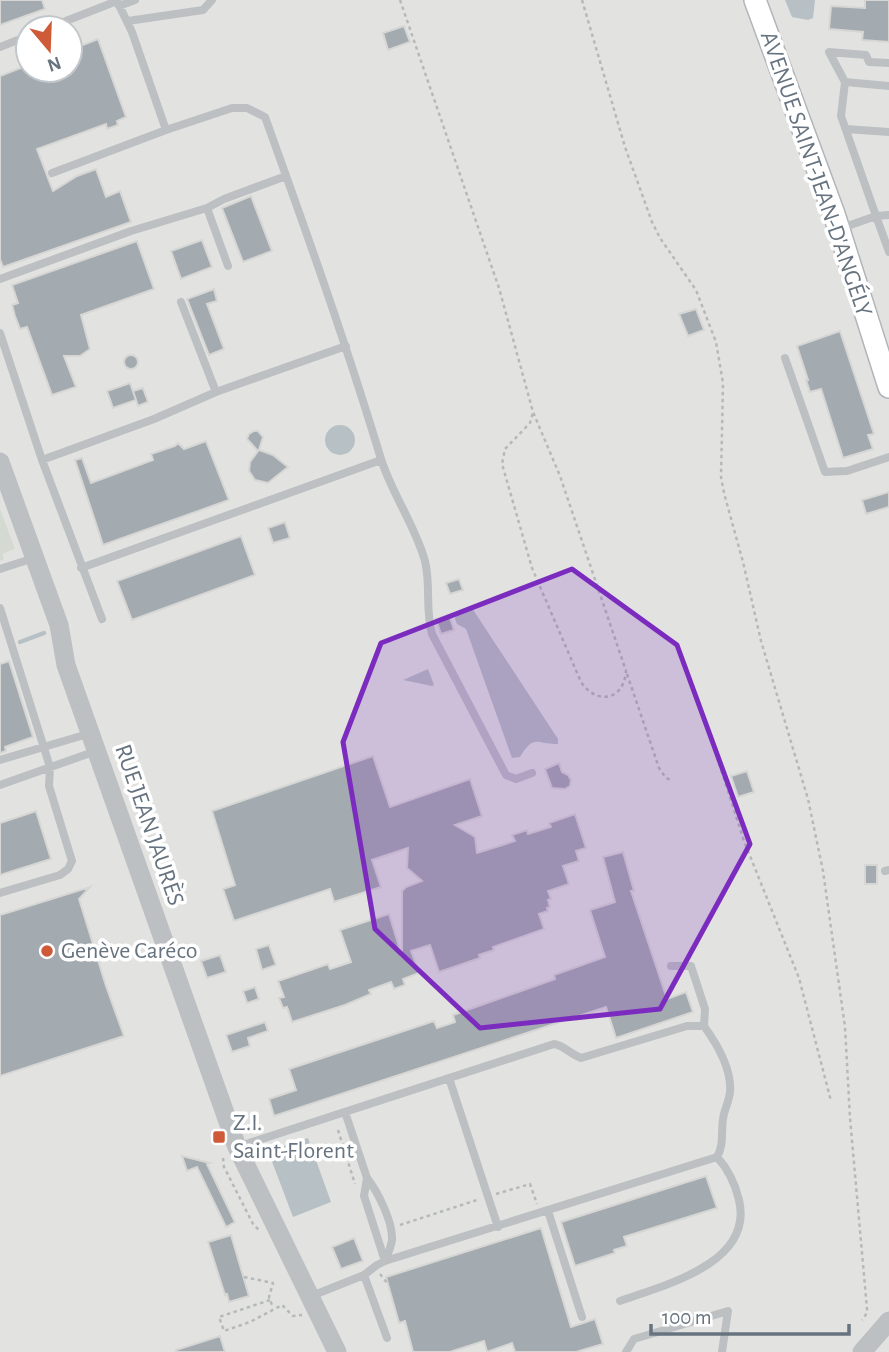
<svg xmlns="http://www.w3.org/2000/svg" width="889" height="1352" viewBox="0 0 889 1352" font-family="'Alegreya Sans',sans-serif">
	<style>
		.built { fill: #e2e3e1; fill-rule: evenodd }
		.green { fill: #d4d9d1 }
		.water { fill: #b7c0c4 }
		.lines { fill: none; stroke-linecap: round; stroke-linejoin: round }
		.stream { stroke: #b7c0c4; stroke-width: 4.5 }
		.building { fill: #a4abb0; stroke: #d6d6d4; stroke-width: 2 }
		.secondary-casing { stroke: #b1b5b9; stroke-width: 24 }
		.path { stroke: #b6b9bb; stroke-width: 2.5; stroke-dasharray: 3.5 3.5; stroke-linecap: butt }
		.service { stroke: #bcc0c3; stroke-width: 8 }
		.tertiary { stroke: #bcc0c3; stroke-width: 19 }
		.secondary { stroke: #fff; stroke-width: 21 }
		.marked { fill: #7b2cbf; fill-opacity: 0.2; stroke: #7b2cbf; stroke-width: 5; stroke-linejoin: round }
		.poi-dot { fill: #ce5a37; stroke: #fff; stroke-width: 2.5 }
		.labels { text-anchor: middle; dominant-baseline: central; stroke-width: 7; stroke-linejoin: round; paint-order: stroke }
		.street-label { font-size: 24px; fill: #67747f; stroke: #fff }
		.poi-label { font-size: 24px; fill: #67747f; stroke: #fff; text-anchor: start }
	</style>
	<rect width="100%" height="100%" fill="#f4f4f1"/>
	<path class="built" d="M0,0H889V1352H0ZM28,28H70V70H28Z"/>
	<path class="green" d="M0,509L15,549L2,554L4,559L0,561Z"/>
	<path class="water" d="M785,0H815L813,18L808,20L792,17Z
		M325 440a15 15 0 1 1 30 0a15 15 0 1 1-30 0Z
		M472,608L558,739V744C536,745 535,733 520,757L512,758L466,629L457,624L455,619L457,613Z
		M428,669L434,685L432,686L403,680Z
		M308,1138L331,1202L293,1217L268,1151Z"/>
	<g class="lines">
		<path class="stream" d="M20,642L44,633"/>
	</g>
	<path class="building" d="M0,0H42L45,9L0,25Z
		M865,0H889V42L862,40L863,32L829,29L831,6L865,8Z
		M404,26L410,42L388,50L383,33Z
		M98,39L126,117L117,121L118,125L107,129L106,124L37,149L53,191L77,176L96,169L106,197L120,191L131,222L3,267L0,259V76L28,65V70H70V50Z
		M251,196L272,251L243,262L222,208Z
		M202,240L212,267L181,279L171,251Z
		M137,241L154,289L81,315L90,349L80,356H64L76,387L52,395L27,327L20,329L15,316L12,305L18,303L12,285Z
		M214,289L217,301L207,304L224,349L209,355L187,299Z
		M696,309L704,330L688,336L679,314Z
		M840,331L874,434L868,435L873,449L843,458L821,389L810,392L806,380H808L797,346Z
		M124 362a7 7 0 1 1 14 0a7 7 0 1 1-14 0Z
		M130,383L136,400L113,408L107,391Z
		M143,388L148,402L138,406L133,391Z
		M254,431H258L263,437L259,450L273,455L288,467L268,483L255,480L249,471L250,462L258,451L247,439L249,434Z
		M206,441L229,500L103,545L75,460L82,458L91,483L153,460L151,454L175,446L178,443L184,449Z
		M889,492V507L866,514L862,500Z
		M285,522L290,538L273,543L268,528Z
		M241,536L255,575L132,620L117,581Z
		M459,579L463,590L450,594L446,583Z
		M449,615L454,630L441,634L436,619Z
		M9,661L33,737L5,747L6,751L0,753V664Z
		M373,756L390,807L470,779L482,816L455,825L475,837L477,853L515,841L512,835L527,830L528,834L551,827L549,823L575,814L586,848L576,851L579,861L563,866L569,884L548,891L551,899L548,900L550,907L547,908L548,911L539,914L544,929L493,947L494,950L479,955L480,958L439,972L430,945L411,951L419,973L403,979L405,985L394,989L391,982L369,990L371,994L345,1005L292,1022L287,1007L283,1008L279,998L284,997L278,981L328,964L330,969L351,962L340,930L389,914L402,957V891L406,887L422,881L407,868L408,848L372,860L381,887L334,902L330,889L234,921L223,889L235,885L212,811Z
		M559,763L562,772L568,775L571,780L570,786L565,789L552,788L545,769Z
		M747,771L754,792L738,797L731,776Z
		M36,811L51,859L0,875V823Z
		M623,852L634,891H631L667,999L686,992L693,1012L616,1038L606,1007L274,1116L269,1099L296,1090L289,1069L434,1021L437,1028L455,1022L453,1015L555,979L554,975L605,957L590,910L615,902L603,857Z
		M865,865H877V884H865Z
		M90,887L79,899L106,986L124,1036L0,1076V915Z
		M269,945L276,965L262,970L256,949Z
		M220,955L226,972L207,978L201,961Z
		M255,987L259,999L247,1003L243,991Z
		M265,1022L268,1031L248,1038L250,1046L232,1052L226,1035Z
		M182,1156L210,1163L207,1164L235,1222L226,1227L197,1167L187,1171Z
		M706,1176L717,1208L624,1237L627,1246L614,1250L615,1253L575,1266L561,1222Z
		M541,1228L571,1327L595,1319L603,1344L576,1352H515L512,1343L487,1352L484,1341L450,1352H413L405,1321L399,1323L386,1277Z
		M231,1235L249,1296L229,1302L227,1294L225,1295L208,1242Z
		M354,1238L363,1261L341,1269L332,1247Z
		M220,1336L225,1352H176V1350Z"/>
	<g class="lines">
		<defs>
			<path id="secondary" d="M755,0L834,214L889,387"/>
		</defs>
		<use href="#secondary" class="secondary-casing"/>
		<path class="path" d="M400,0L499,288L533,412L560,476L626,671C624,701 596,705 581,682L532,568L502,464L505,449L530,423L533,412
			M582,0L625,147L652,222L660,238L696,290L716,342L723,383L721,477L724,493L743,562L761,641L808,799L823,871L845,1027L850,1118L867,1309V1313L862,1320
			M627,674L659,768L666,778L673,781
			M717,757L744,841L799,978L831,1101
			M338,1130L355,1184
			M223,1158L224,1167L253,1224L259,1230
			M496,1194L530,1184L537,1204
			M400,1225L480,1199
			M380,1274L388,1284
			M244,1277L273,1283L269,1297L272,1305
			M270,1300L219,1317L224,1331L250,1322L282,1305L293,1316L302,1315"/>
		<path class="service" d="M119,6L135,0
			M128,21L203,10L212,0
			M48,28L117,1L132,32L166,130L232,108H247L265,117C306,231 346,343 381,459C392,494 415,525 425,561C431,585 425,610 432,634L506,775L516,779L532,773
			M0,47L28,36
			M845,82L829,52L866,55L869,62L889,63
			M889,86L845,82L841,116L876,216L889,215
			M846,129L889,132
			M52,173L166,130
			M207,208L228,266
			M839,229L876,216L889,252
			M0,279L131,231L207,208L224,199L286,176
			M181,302L216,392L346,346
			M0,333L42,460L102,619
			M785,358L825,472L847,471L889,457
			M42,460L154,419L216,392
			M81,568L381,460
			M0,569L34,558
			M0,608L50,767L49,786L72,861L68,869L60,875L0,893
			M0,760L91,733
			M0,785L96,751
			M885,871L889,870
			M671,966H691L705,1009L704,1026
			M449,1078L498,1227
			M345,1112L367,1178
			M237,1147L554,1044C565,1046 570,1054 581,1058L687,1026H704C717,1044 732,1069 730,1092C729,1102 724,1110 723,1119C721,1133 724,1145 717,1157L385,1261L377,1265L364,1275L309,1297
			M367,1178C378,1192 393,1222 392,1240C391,1247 388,1254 385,1261L364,1196Z
			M548,1211L582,1317
			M364,1275L387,1338
			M620,1301C665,1285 754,1263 739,1200C735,1183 729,1170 717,1157
			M626,1352L634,1339L728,1311L722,1352"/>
		<path class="tertiary" d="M0,462L59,625L66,665L237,1147L337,1352
			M862,1352L889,1321"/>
		<use href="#secondary" class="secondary"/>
	</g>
	<path class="marked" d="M572,569L677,645L750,844L660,1009L480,1028L375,929L343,742L381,643Z"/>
	<g class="poi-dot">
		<circle cx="47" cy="951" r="7"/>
		<rect x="212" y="1130" width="14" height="14" rx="3.5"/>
	</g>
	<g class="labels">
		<g class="street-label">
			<text transform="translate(816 174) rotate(71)">AVENUE SAINT-JEAN-D'ANGÉLY</text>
			<text transform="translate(149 825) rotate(71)">RUE JEAN JAURÈS</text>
		</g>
		<g class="poi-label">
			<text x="61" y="951">Genève Caréco</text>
			<text x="233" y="1123">Z.I.<tspan x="233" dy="28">Saint-Florent</tspan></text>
		</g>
	</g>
	<g transform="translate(49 49) rotate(161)"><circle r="33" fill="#ffffff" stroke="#c2c7cc" stroke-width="2"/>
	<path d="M0-5L12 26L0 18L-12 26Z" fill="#ce5a37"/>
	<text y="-10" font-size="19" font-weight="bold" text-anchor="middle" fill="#67747f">N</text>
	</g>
	<path d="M651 1324v10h198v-10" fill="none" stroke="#67747f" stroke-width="3.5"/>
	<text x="662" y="1324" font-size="21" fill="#67747f" stroke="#ffffff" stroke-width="5" paint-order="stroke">100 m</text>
</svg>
